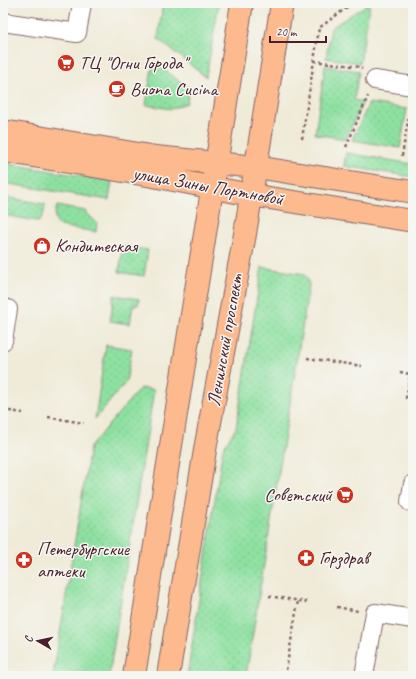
<svg xmlns="http://www.w3.org/2000/svg" width="416" height="679" viewBox="0 0 416 679" font-family="Caveat,sans-serif">
	<style>
		.grass { fill: url(#grass-dots); stroke: #6c8066 }
		.lines { fill: none; stroke-linecap: round; stroke-linejoin: round }
		.minor-casing { stroke: #846668; stroke-width: 20 }
		.major-casing { stroke: #846668; stroke-width: 24 }
		.path { stroke: #846668; stroke-width: 2.5; stroke-dasharray: 3 3; stroke-linecap: butt }
		.minor { stroke: #fff; stroke-width: 18 }
		.major { stroke: #fcba8e; stroke-width: 22 }
		.labels { text-anchor: middle; dominant-baseline: central; stroke-width: 3; stroke-linejoin: round; paint-order: stroke }
		.poi-label { font-size: 19px; fill: #4a1f2b; stroke: #f6f6f2; text-anchor: start }
		.street-label { font-size: 19px; fill: #4a1f2b; stroke: #f6f6f2 }
	</style>
	<defs>
		<pattern id="grass-dots" width="8" height="8" patternUnits="userSpaceOnUse"><rect width="8" height="8" fill="#8ee1a1"/><path d="M2 2h.1M6 6h.1" fill="none" stroke="#7cc18b" stroke-width="1.8" stroke-linecap="round"/></pattern>
	</defs>
	<rect width="100%" height="100%" fill="#f6f6f2"/>
	<filter id="ink" filterUnits="userSpaceOnUse"><feTurbulence type="fractalNoise" baseFrequency=".025" numOctaves="2"/><feDisplacementMap in="SourceGraphic" scale="8" xChannelSelector="R" yChannelSelector="G"/><feConvolveMatrix kernelMatrix="1 2 1 2 8 2 1 2 1" color-interpolation-filters="sRGB"/></filter>
	<filter id="wash" filterUnits="userSpaceOnUse"><feTurbulence type="fractalNoise" baseFrequency=".012" numOctaves="4" result="noise"/><feDisplacementMap in="SourceGraphic" scale="16" xChannelSelector="R" yChannelSelector="G"/><feGaussianBlur stdDeviation="0.9" result="paint"/><feColorMatrix in="noise" values="0 0 0 0 0 0 0 0 0 0 0 0 0 0 0 0 0 1.4 0 .05"/><feComposite in="paint" operator="in"/></filter>
	<g filter="url(#wash)">
		<rect width="100%" height="100%" fill="#f0ebd8"/>
		<path class="grass" d="M163,3H219L206,77L158,39Z
			M369,3H370L360,63L326,58L331,28Z
			M153,62L189,88L187,103L171,109L146,105Z
			M325,66L359,71L354,100L363,102L346,139L315,134Z
			M369,103L407,109L400,148L352,140Z
			M346,153L413,164V177L344,166Z
			M3,163L112,181L109,200L3,183Z
			M3,197L45,204C44,212 44,219 37,221L3,215Z
			M57,206L85,211L97,223L96,232L60,226C53,221 55,214 57,206Z
			M123,246L148,250L144,276L119,272Z
			M262,267L304,274L307,278L309,285L246,676H187L223,448L236,428Z
			M114,295L139,299L138,305H133L130,324L110,321Z
			M106,345L132,349L126,382L95,419Z
			M140,388L154,390L109,676H53L90,447Z"/>
	</g>
	<g filter="url(#ink)">
		<g class="lines">
			<defs>
				<path id="minor" d="M3,22L77,33L82,3
					M375,80L413,86
					M3,308L8,309L3,341
					M413,484L410,502H413
					M364,676L375,613L413,619"/>
				<path id="major" d="M3,131L156,157L256,167L413,192
					M3,151L153,176L251,195L413,221
					M134,676L242,3
					M168,676L206,444L245,234L282,3"/>
			</defs>
			<use href="#minor" class="minor-casing"/>
			<use href="#major" class="major-casing"/>
			<path class="path" d="M314,61L360,67L362,69
				M302,139L319,28L353,3
				M346,147L368,96
				M402,156L411,103
				M307,358L362,366
				M412,366L406,398L413,400
				M400,372L410,374
				M3,410L23,413
				M48,417L84,423
				M269,596L307,602
				M337,607L358,611
				M285,676L298,601"/>
			<use href="#minor" class="minor"/>
			<use href="#major" class="major"/>
		</g>
	</g>
	<defs>
		<symbol id="supermarket-disc" viewBox="-11 -11 22 22"><circle r="9.5" fill="#c8321e" stroke="#f6f6f2"/><path d="M-6-5.5h2.5l.6 2H6L4.5 2H-2.5L-4.4-4H-6ZM-1.5 3.2a1.3 1.3 0 1 0 .1 0ZM3 3.2a1.3 1.3 0 1 0 .1 0Z" fill="#fff"/></symbol>
		<symbol id="cafe-disc" viewBox="-11 -11 22 22"><circle r="9.5" fill="#c8321e" stroke="#f6f6f2"/><path d="M-5.5-4.5H6V0H3Q3 3.5 0 3.5H-2.5Q-5.5 3.5-5.5 0ZM3-3.2v2h1.7v-2ZM-6 4.5H4V6H-6Z" fill="#fff"/></symbol>
		<symbol id="shop-disc" viewBox="-11 -11 22 22"><circle r="9.5" fill="#c8321e" stroke="#f6f6f2"/><path d="M-5-2.5h2.3a2.7 3.5 0 0 1 5.4 0H5L5.5 6h-11ZM-1.5-2.5h3a1.5 2.3 0 0 0-3 0Z" fill="#fff"/></symbol>
		<symbol id="pharmacy-disc" viewBox="-11 -11 22 22"><circle r="9.5" fill="#c8321e" stroke="#f6f6f2"/><path d="M-2-6h4v4h4v4h-4v4h-4v-4h-4v-4h4Z" fill="#fff"/></symbol>
	</defs>
	<g fill-rule="evenodd">
		<use href="#supermarket-disc" x="56" y="53" width="20" height="20"/>
		<use href="#cafe-disc" x="107" y="79" width="20" height="20"/>
		<use href="#shop-disc" x="32" y="236" width="20" height="20"/>
		<use href="#supermarket-disc" x="335" y="485" width="20" height="20"/>
		<use href="#pharmacy-disc" x="296" y="548" width="20" height="20"/>
		<use href="#pharmacy-disc" x="14" y="550" width="20" height="20"/>
	</g>
	<g class="labels">
		<g class="poi-label">
			<text x="79" y="63">ТЦ "Огни Города"</text>
			<text x="130" y="89">Buona Cucina</text>
			<text x="55" y="246">Кондитеская</text>
			<text x="332" y="495" text-anchor="end">Советский</text>
			<text x="37" y="549">Петербургские<tspan x="37" dy="22">аптеки</tspan></text>
			<text x="319" y="558">Горздрав</text>
		</g>
		<g class="street-label">
			<text transform="translate(208 186) rotate(10)">улица Зины Портновой</text>
			<text transform="translate(225 340) rotate(-80)">Ленинский проспект</text>
		</g>
	</g>
	<rect width="416" height="679" fill="none" stroke="#f6f6f2" stroke-width="16"/>
	<g transform="translate(38 641) rotate(279)" stroke="#f6f6f2" stroke-width="3" paint-order="stroke">
	<path d="M0-3L7 15L0 10L-7 15Z" fill="#4a1f2b"/>
	<text y="-6" font-size="11" font-weight="bold" text-anchor="middle" fill="#4a1f2b">С</text>
	</g>
	<path d="M270 36v6h56v-6" fill="none" stroke="#4a1f2b" stroke-width="2"/>
	<text x="276" y="36" font-size="12" fill="#4a1f2b" stroke="#f6f6f2" stroke-width="3" paint-order="stroke">20 m</text>
</svg>
